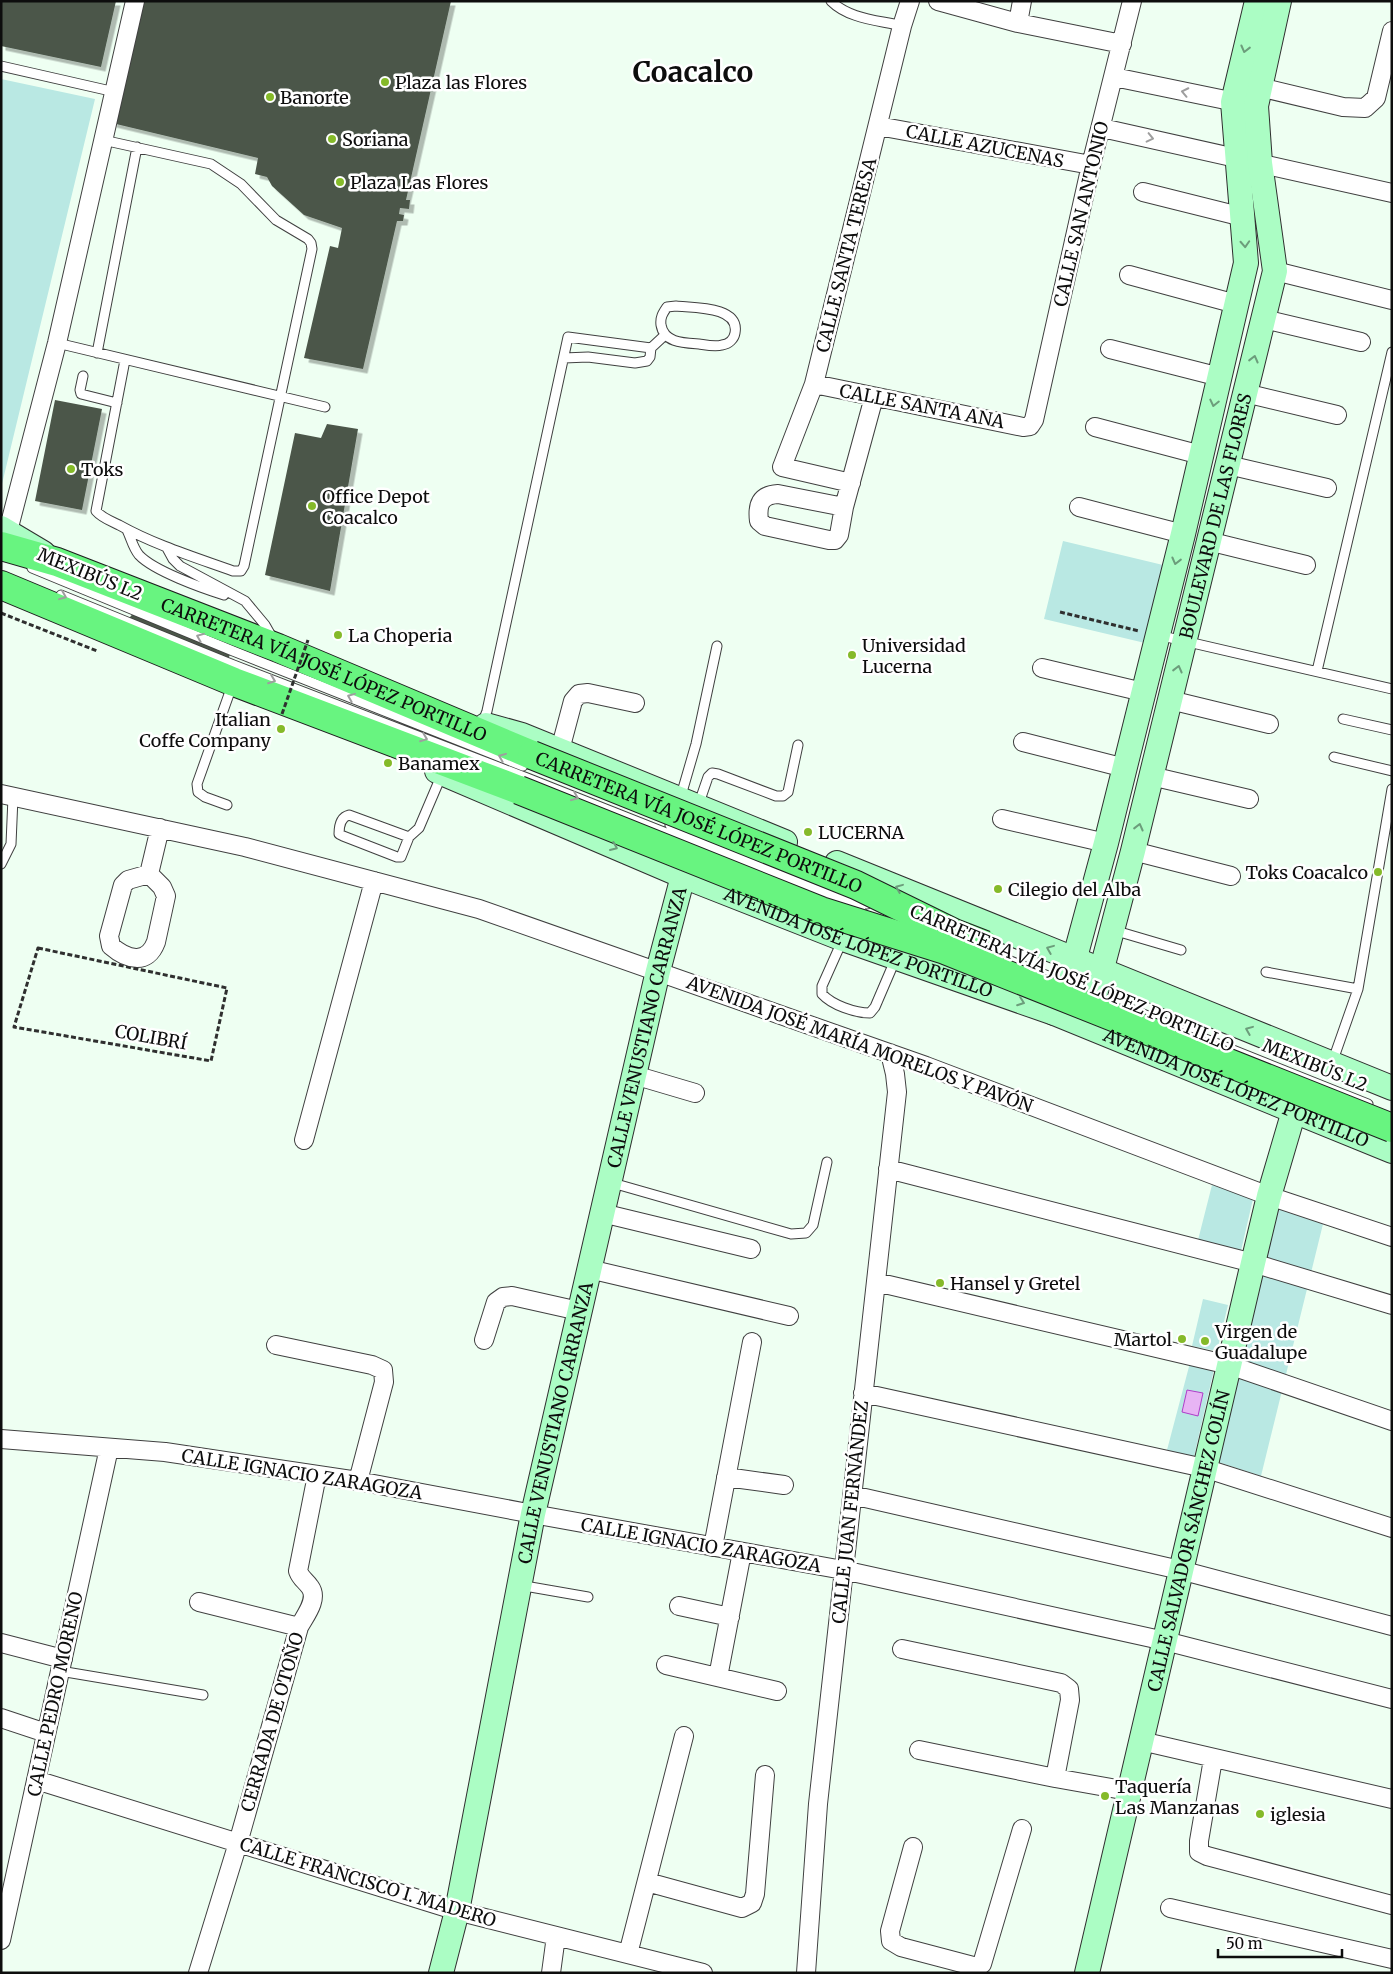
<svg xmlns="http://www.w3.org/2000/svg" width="1393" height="1974" viewBox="0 0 1393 1974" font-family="Merriweather,serif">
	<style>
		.green { fill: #b9e8e3 }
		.water { fill: #e7b4f4; stroke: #af3dc9 }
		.building { fill: #4c564a; filter: url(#shadow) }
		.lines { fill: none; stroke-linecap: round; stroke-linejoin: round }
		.lane-casing { stroke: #404040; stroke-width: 11 }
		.street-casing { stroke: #404040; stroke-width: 20 }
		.secondary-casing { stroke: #2f2f2f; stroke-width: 26 }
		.primary-casing { stroke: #1e1e1e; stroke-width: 30 }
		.path { stroke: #2f2f2f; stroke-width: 3; stroke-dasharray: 5 2.5; stroke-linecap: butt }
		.lane { stroke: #fff; stroke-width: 9 }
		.street { stroke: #fff; stroke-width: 18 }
		.secondary { stroke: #abfdc4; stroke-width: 24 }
		.primary { stroke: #68f480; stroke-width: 28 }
		.primary-bridge-casing { stroke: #1e1e1e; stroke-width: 30; stroke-linecap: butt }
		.path-bridge { stroke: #2f2f2f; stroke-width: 3; stroke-dasharray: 5 2.5; stroke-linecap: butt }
		.primary-bridge { stroke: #68f480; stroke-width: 28 }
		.oneway { stroke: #6c9d7b }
		.oneway2 { stroke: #9e9e9e }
		.poi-dot { fill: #85ba29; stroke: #fff; stroke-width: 2 }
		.labels { text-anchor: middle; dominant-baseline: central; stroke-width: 5; stroke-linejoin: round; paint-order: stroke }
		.poi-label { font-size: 18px; fill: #0d0d0d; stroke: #fff; text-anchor: start }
		.street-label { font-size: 18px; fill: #0d0d0d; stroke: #fff }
		.town-label { font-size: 28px; font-weight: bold; fill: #0d0d0d; stroke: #fff }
	</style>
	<defs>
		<filter id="shadow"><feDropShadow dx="4.5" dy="4.5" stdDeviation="0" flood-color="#0004"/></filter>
	</defs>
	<rect width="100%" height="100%" fill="#eefff2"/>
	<path class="green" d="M1,79L95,99L1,488Z
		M1063,541L1163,565L1145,643L1044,619Z
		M1212,1185L1253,1199L1240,1255L1197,1244Z
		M1275,1208L1323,1224L1261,1476L1215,1461Z
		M1203,1299L1228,1305L1217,1351L1192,1346Z
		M1191,1359L1215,1365L1194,1457L1167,1450Z"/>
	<path class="water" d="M1187,1390L1203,1393L1198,1416L1182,1412Z"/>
	<path class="building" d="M1,1H116L101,67L1,46Z
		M141,1H451L406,200H410L409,209L400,208L399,214L404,215L403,221H397L363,369L304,358L330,246L338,248L342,228L304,215L272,186L267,177L255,174L258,158L112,123Z
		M55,400L102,409L82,510L35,501Z
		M327,424L358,429L330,591L265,575L295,433L321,438Z
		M135,611L230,655L226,662L126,622Z"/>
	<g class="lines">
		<defs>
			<path id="lane" d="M831,1C849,19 878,20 902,26
				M1,66L115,92
				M103,140L211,164L241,184L276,220L308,239L311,243L312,249L244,566L241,571H233C194,557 155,545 119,525C111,521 102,518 96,511L125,360
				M676,306C693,308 740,306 735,333C734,339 729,344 722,345C715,347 706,345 699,344C684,343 664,343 661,325C660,317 663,313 667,307Z
				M57,343L325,407
				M97,353L137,147
				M564,358L588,357L635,363L647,361L650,357L651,348
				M83,376L80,390L81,394L117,403
				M127,530C131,538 133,548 139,555C154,571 202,588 224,595
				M167,548L173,559L180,566L245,601L265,625L273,639
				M32,568L233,651L523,766
				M61,595L226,662L527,778L861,910
				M1158,635L1392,689
				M1317,671L1392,352
				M1343,719L1392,730
				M482,724L487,711L568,337L651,348L665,335
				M1334,757L1392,771
				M680,799L696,744L717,646
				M227,805L205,797L198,792L197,784L233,683
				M698,806L708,777L712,773L718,774L776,796H783L788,792L798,745
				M670,825L867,904
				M409,837L349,815C341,817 339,826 339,834L343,836L397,857H401L409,837L419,828L442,774
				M1,864L11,844L13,797
				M1113,930L1181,950
				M843,939L822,986V994C832,1005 855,1013 870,1013L875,1007L896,958
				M983,950L1368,1104
				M1266,972L1358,989
				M1332,1063L1358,989L1392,789
				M609,1182L791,1234L806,1233L813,1225L827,1162
				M519,1585L588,1597
				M60,1671L203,1695"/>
			<path id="street" d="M938,1L1018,23L1122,44
				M1018,23L1022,1
				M1114,77L1245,104
				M1259,87L1343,107L1365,108L1376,98L1392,31
				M878,126L1091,165
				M1102,128L1392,193
				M1143,192L1243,217
				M1275,271L1392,300
				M1129,275L1236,304
				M1264,319L1361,342
				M1110,349L1220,377
				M814,384L1023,427L1030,426L1034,420L1091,165L1132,1
				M1245,393L1337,415
				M1095,427L1201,455
				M1228,465L1327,488
				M851,483L782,467L814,384L902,26L910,1
				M844,507L778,494C760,495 757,505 759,521L765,526L829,540H835L839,535L844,507L874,397
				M1079,507L1183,534
				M8,531L57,343L135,1
				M1208,541L1306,565
				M1042,668L1143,692
				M1170,700L1269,724
				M1023,742L1125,768
				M560,750L573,701L579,694L588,693L635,703
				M1151,776L1249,799
				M1,794L245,847L479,909L926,1066L1269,1196L1392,1237
				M1002,819L1106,843
				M1133,851L1231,876
				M149,874L162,887L166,896L156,942C147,966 126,959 111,946L109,936L123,885L128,880L149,874L160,828
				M634,1075L695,1093
				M304,1140L374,881
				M888,1169L1253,1263L1392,1305
				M602,1213L751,1249
				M589,1269L789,1316
				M876,1282L1229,1365L1392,1421
				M484,1340L496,1302L503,1297L512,1296L579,1311
				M276,1345L372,1365L383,1370L384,1382L358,1481
				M863,1393L1204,1468L1392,1528
				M1,1439L165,1452L358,1481L533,1514L843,1570L1165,1641L1392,1699
				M726,1477L784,1485
				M852,1495L1180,1570L1392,1626
				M713,1547L752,1342
				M199,1602L299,1627
				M679,1606L730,1617
				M1,1643L63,1659
				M902,1649L1061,1683L1069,1689L1070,1700L1055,1778
				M666,1665L777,1691
				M718,1677L742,1552
				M1,1718L46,1733
				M1141,1741L1392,1799
				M919,1750L1055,1778L1128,1791
				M1213,1759L1199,1841V1852L1207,1856L1392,1905
				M36,1780L457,1911L703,1973
				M913,1847L890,1931L891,1941L901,1947L973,1966L982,1964L1022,1829
				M647,1882L742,1908L752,1903L755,1894L765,1775
				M1170,1908L1392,1959
				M1,1940L109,1448
				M628,1954L684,1736
				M198,1973L238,1843L299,1627C305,1616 319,1599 310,1587C305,1580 301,1579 298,1571L317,1475
				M551,1973L556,1936
				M806,1973L818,1804L897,1092L895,1074L890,1053"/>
			<g id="secondary">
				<path d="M1,528L43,553"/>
				<path d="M486,725L522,735L785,842"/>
				<path id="s1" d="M437,771L683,876L843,939L1054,1013L1392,1151"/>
				<path d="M837,863L1392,1088"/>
				<path d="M1054,1013L1068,983L1106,843L1183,534L1246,263L1233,102L1257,1"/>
				<path id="s2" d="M1087,1025L1133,851L1275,271L1260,163L1256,106L1279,1"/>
				<path id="s3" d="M441,1973L457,1911L533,1514L658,971L683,876"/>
				<path id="s4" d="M1087,1973L1253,1263L1269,1196L1294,1111"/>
			</g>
			<g id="primary">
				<path id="s5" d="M1,546L57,562L278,648L532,755"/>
				<path d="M1,585L234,682L519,790"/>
			</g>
		</defs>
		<use href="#lane" class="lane-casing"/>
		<use href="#street" class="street-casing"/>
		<use href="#secondary" class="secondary-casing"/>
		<use href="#primary" class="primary-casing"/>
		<path class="path" d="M1060,612L1139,631
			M1,613L97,651
			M38,948L227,988L211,1061L14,1027Z"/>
		<use href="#lane" class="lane"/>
		<use href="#street" class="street"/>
		<use href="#secondary" class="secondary"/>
		<use href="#primary" class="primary"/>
		<defs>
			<g id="primary-bridge">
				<path id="s6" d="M532,755L856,885L954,933L985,945"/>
				<path d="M519,790L821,911L945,950L1392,1128"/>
			</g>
		</defs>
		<use href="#primary-bridge" class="primary-bridge-casing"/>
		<path class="path-bridge" d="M282,714L308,640"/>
		<use href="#primary-bridge" class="primary-bridge"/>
	</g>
	<defs><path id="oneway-chevron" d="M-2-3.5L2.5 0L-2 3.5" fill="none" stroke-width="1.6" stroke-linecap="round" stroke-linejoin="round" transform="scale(1.25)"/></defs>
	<g class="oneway">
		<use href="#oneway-chevron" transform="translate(1245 49) rotate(104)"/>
		<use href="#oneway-chevron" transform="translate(1245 244) rotate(87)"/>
		<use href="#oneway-chevron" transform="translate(1254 359) rotate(-76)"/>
		<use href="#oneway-chevron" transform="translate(1214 403) rotate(103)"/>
		<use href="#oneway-chevron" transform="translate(1176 561) rotate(104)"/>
		<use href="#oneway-chevron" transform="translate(1178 669) rotate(-76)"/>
		<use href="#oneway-chevron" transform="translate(1139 827) rotate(-76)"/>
		<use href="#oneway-chevron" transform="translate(614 847) rotate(23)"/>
		<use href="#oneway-chevron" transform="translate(899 888) rotate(-158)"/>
		<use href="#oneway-chevron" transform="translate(1050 949) rotate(-158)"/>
		<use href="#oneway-chevron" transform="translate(1021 1002) rotate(20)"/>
		<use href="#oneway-chevron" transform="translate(1249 1030) rotate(-158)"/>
	</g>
	<g class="oneway2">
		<use href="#oneway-chevron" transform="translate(1185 92) rotate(-168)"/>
		<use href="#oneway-chevron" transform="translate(1150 138) rotate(13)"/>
		<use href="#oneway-chevron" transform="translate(63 596) rotate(22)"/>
		<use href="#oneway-chevron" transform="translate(200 637) rotate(-158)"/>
		<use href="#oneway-chevron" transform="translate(272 680) rotate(21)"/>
		<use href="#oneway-chevron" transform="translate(351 697) rotate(-158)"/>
		<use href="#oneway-chevron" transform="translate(424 738) rotate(21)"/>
		<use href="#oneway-chevron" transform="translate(502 757) rotate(-158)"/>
		<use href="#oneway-chevron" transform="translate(575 797) rotate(22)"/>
	</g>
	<g class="poi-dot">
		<circle cx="385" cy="82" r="5"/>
		<circle cx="270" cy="97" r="5"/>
		<circle cx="332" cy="139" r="5"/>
		<circle cx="340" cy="182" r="5"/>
		<circle cx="71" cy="469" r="5"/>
		<circle cx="312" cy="506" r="5"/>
		<circle cx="338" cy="635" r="5"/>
		<circle cx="852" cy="655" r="5"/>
		<circle cx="281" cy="729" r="5"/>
		<circle cx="388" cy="763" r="5"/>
		<circle cx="808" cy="832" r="5"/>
		<circle cx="1378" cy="872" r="5"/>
		<circle cx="998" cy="889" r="5"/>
		<circle cx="940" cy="1283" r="5"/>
		<circle cx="1182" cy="1339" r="5"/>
		<circle cx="1205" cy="1341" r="5"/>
		<circle cx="1105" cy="1796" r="5"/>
		<circle cx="1260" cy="1814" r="5"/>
	</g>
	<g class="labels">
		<g class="poi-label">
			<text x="395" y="82">Plaza las Flores</text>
			<text x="280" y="97">Banorte</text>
			<text x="342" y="139">Soriana</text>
			<text x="350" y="182">Plaza Las Flores</text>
			<text x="81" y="469">Toks</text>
			<text x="322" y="496">Office Depot<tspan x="322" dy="21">Coacalco</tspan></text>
			<text x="348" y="635">La Choperia</text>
			<text x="862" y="645">Universidad<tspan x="862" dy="21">Lucerna</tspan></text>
			<text x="271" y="719" text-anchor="end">Italian<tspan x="271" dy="21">Coffe Company</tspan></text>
			<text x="398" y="763">Banamex</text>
			<text x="818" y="832">LUCERNA</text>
			<text x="1368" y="872" text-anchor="end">Toks Coacalco</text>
			<text x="1008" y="889">Cilegio del Alba</text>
			<text x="950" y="1283">Hansel y Gretel</text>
			<text x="1215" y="1331">Virgen de<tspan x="1215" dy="21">Guadalupe</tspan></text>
			<text x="1172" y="1339" text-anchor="end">Martol</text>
			<text x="1115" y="1786">Taquería<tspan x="1115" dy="21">Las Manzanas</tspan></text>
			<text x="1270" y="1814">iglesia</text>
		</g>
		<g class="street-label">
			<text transform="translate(985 146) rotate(11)">CALLE AZUCENAS</text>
			<text transform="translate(1081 214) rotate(-77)">CALLE SAN ANTONIO</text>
			<text transform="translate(846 255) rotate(-76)">CALLE SANTA TERESA</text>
			<text transform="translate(922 406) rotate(11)">CALLE SANTA ANA</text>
			<text stroke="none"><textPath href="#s2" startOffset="525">BOULEVARD DE LAS FLORES</textPath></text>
			<text transform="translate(90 574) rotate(22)">MEXIBÚS L2</text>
			<text stroke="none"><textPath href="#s5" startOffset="346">CARRETERA VÍA JOSÉ LÓPEZ PORTILLO</textPath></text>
			<text stroke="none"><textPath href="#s6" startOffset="180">CARRETERA VÍA JOSÉ LÓPEZ PORTILLO</textPath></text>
			<text stroke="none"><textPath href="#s1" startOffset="455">AVENIDA JOSÉ LÓPEZ PORTILLO</textPath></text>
			<text transform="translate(1072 978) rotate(23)">CARRETERA VÍA JOSÉ LÓPEZ PORTILLO</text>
			<text stroke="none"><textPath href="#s3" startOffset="968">CALLE VENUSTIANO CARRANZA</textPath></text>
			<text transform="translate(151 1037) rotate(10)">COLIBRÍ</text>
			<text transform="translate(860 1044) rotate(20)">AVENIDA JOSÉ MARÍA MORELOS Y PAVÓN</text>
			<text transform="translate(1315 1065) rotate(22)">MEXIBÚS L2</text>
			<text stroke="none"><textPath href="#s1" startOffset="860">AVENIDA JOSÉ LÓPEZ PORTILLO</textPath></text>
			<text stroke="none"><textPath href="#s3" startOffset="562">CALLE VENUSTIANO CARRANZA</textPath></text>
			<text transform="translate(302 1474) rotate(9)">CALLE IGNACIO ZARAGOZA</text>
			<text transform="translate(850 1512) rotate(-84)">CALLE JUAN FERNÁNDEZ</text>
			<text stroke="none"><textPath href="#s4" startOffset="444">CALLE SALVADOR SÁNCHEZ COLÍN</textPath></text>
			<text transform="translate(701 1545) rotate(10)">CALLE IGNACIO ZARAGOZA</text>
			<text transform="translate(55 1694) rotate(-78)">CALLE PEDRO MORENO</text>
			<text transform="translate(272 1722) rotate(-74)">CERRADA DE OTOÑO</text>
			<text transform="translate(368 1882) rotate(17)">CALLE FRANCISCO I. MADERO</text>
		</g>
		<g class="town-label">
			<text x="693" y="72">Coacalco</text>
		</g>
	</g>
	<rect width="1393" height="1974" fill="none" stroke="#0d0d0d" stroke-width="5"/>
	<path d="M1218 1949v8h124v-8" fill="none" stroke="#0d0d0d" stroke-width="2.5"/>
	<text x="1226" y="1949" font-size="15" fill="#0d0d0d" stroke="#ffffff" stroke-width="4" paint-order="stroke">50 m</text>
</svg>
